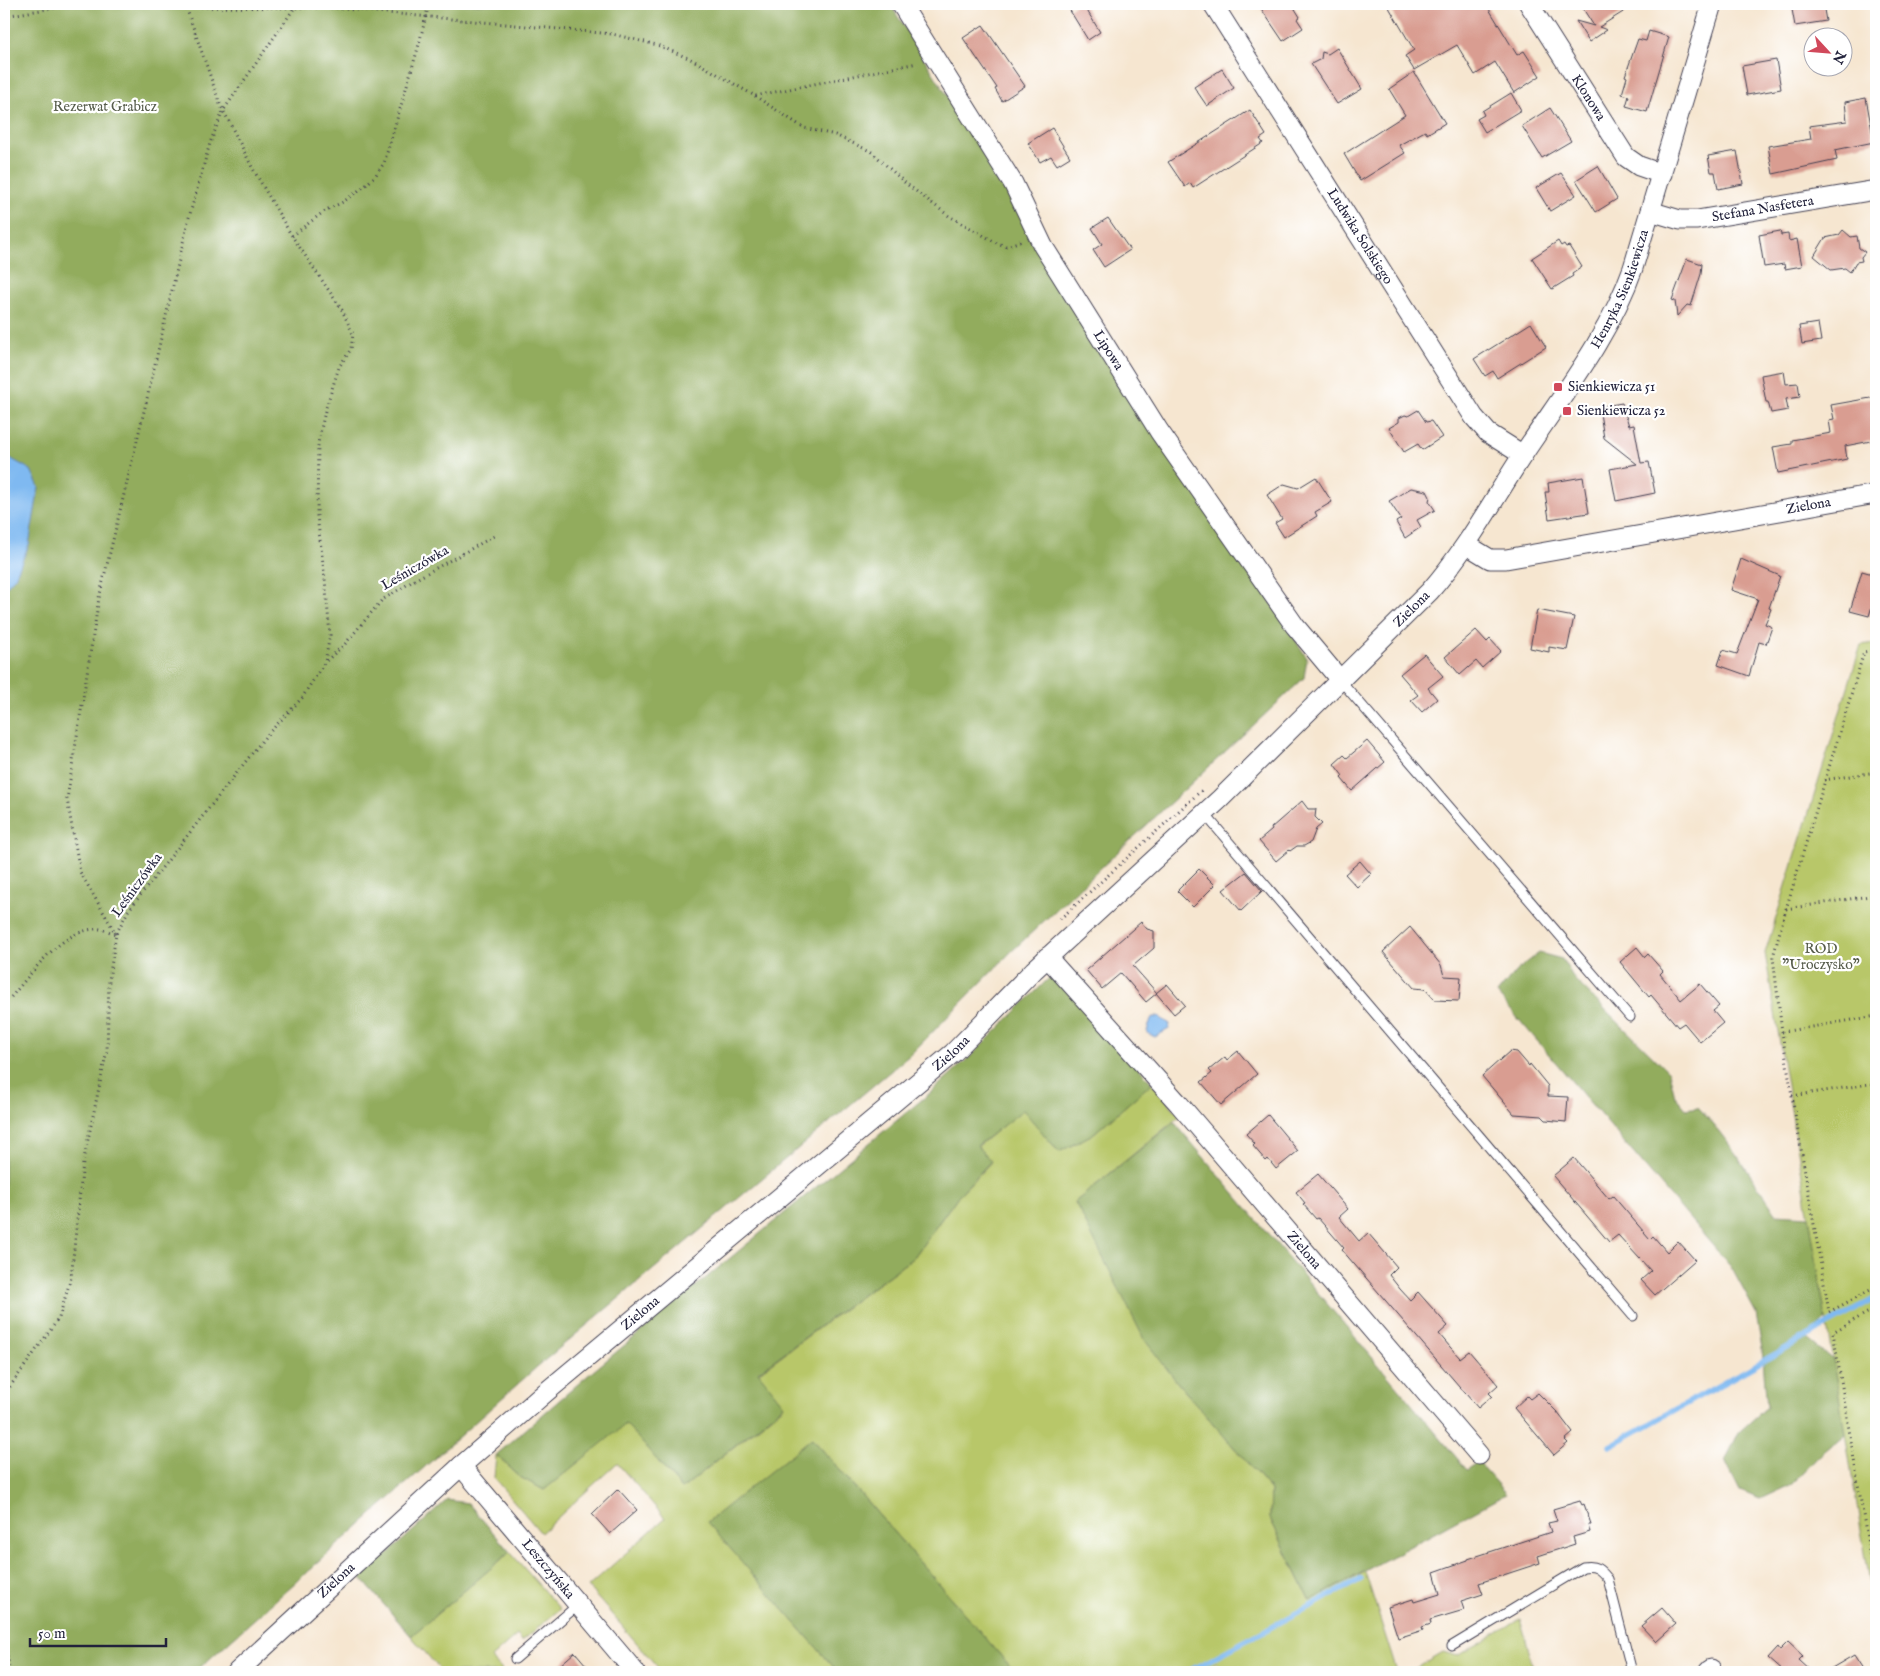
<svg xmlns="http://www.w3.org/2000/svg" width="1880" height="1676" viewBox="0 0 1880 1676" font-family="'IM FELL English',serif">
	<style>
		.green { fill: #b8c769; stroke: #6d7452 }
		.forest { fill: #92ac5d; stroke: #5a674c }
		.water { fill: #7fb9f1; stroke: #506e96 }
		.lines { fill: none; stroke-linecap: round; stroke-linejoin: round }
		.stream { stroke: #7fb9f1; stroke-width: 5.5 }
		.building { fill: #d99d91 }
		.service-casing { stroke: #423f51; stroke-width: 11 }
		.minor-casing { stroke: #423f51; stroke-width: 21 }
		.path { stroke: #423f51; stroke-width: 3; stroke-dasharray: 1 4; stroke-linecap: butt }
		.service { stroke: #fff; stroke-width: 9 }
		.minor { stroke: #fff; stroke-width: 19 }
		.poi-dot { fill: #d1495b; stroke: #fff; stroke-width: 2 }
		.labels { text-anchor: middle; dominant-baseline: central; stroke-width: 4.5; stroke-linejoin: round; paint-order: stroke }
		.street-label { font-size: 14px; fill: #22223b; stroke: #fff }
		.park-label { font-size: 14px; fill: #565c4b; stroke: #fff }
		.poi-label { font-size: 14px; fill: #22223b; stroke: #fff; text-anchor: start }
	</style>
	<rect width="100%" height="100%" fill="#fff"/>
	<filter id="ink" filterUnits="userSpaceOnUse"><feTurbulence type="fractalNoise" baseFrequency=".02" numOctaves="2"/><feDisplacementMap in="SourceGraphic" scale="10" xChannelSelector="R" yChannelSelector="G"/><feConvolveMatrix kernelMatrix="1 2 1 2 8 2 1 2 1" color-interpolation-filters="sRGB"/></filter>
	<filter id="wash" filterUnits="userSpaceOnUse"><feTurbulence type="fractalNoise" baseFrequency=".0096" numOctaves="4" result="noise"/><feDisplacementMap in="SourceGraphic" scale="20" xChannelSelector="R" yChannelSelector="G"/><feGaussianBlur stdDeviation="1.12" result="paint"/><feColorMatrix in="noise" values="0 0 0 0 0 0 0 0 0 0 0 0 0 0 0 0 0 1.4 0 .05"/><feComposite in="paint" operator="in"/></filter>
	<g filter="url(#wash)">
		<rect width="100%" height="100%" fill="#f6e6d0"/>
		<path class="green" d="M1876,643V1620L1765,953L1861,645Z
			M1152,1083L1180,1116L1075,1202L1177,1382L1271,1490L1270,1518L1310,1601L1365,1572L1397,1672H1223L1217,1662L1198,1672H1015L812,1438L708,1522L838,1672H662L588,1587L665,1518L617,1463L541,1533L494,1478L496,1455L520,1477L544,1490L626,1423L682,1489L784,1406L758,1373L914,1257L958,1196L991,1162L977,1147L1023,1109L1059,1152L1093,1134Z
			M510,1552L560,1609L522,1641L517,1635L491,1658L502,1670L500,1672H442L411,1636Z
			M1520,1619L1535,1672H1409L1443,1652L1458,1656Z"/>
		<path class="forest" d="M4,4H890L1019,210L1307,658L1304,678L1012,951L911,1054L538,1366L195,1672H4Z
			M1539,953L1562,959L1575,980L1669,1072L1675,1096L1686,1109L1698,1107C1729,1140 1752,1177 1776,1214L1809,1216L1826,1320L1807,1339L1833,1360L1845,1434L1819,1456L1792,1484L1760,1499L1740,1491L1725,1461L1739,1432L1767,1407L1762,1349L1756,1313L1731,1267L1497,994L1516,971Z
			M1055,972L1152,1083L1093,1134L1059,1152L1023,1110L977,1146L991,1161L958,1196L914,1257L758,1372L784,1405L682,1489L626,1424L544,1490L520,1477L496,1455L586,1377L930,1093L975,1052Z
			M1174,1122L1467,1470L1478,1462L1506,1494L1310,1601L1270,1518L1271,1490L1177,1382L1144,1339L1075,1202Z
			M812,1438L1015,1672H838L707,1522Z
			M447,1500L468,1503L510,1552L411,1636L361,1578Z"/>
		<path class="water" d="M10,458L31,470L39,487L29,545L15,577L4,589V460Z
			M1154,1017H1159L1170,1024L1169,1029L1155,1037L1149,1034L1147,1031L1151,1019Z"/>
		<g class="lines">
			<path class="stream" d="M1610,1446L1876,1298
				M1187,1672L1361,1579"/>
		</g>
		<g id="blocks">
			<path class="building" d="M1077,4H1083L1100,32L1088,40L1069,9Z
				M1258,4H1292L1300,17L1297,19L1303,28L1283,41Z
				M1387,4H1486L1517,55L1524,51L1540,76L1514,93L1495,62L1475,75L1457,45L1414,70L1405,56L1414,50Z
				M1580,4H1636L1599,27L1607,30L1589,42L1576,21L1594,26Z
				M1791,4H1823L1826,21L1795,26Z
				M983,25L1025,86L1002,101L995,89L997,88L963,38Z
				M1649,31L1669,37L1647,112L1626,106L1629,96L1622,94L1627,77L1625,76L1638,39L1646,41Z
				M1337,48L1362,89L1337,104L1311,64L1321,59L1322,52L1328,54Z
				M1776,60L1781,89L1747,95L1742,66Z
				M1222,69L1234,88L1207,106L1194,87Z
				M1414,72L1445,123L1427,134L1425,131L1399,145L1405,153L1360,181L1344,154L1405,115L1389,89Z
				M1511,93L1521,110L1485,132L1477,119L1484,115L1482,111Z
				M1866,98L1874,142L1835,150L1837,160L1773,174L1768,146L1811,139L1809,126L1847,121L1845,102Z
				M1550,108L1571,141L1542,158L1522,126Z
				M1250,110L1266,135L1260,139L1263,143L1193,188L1190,183L1185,187L1168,162Z
				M1052,128L1070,157L1057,165L1051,156L1040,162L1028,143Z
				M1737,151L1743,184L1718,189L1715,172H1711L1708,156Z
				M1598,166L1617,199L1596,212L1576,180Z
				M1561,173L1576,195L1550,211L1536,188Z
				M1108,218L1130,250L1104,267L1093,250L1102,244L1092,228Z
				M1843,230L1851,237L1857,236L1859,248L1865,252L1861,257L1862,261L1856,262L1850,272L1845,268L1831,270L1814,256L1825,238L1839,235Z
				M1780,231L1781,235L1788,234L1789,241L1797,239L1802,266L1785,269L1784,264L1764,267L1759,235Z
				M1558,241L1561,246L1564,244L1566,247L1569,246L1582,267L1572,274L1573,276L1552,289L1532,258Z
				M1687,259L1702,264L1701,274L1691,306L1687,305L1677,316L1675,301L1672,300Z
				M1531,323L1546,347L1497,378L1493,371L1485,376L1474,359Z
				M1818,323L1821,341L1802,344L1799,326Z
				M1784,371L1786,384L1798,383L1800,397L1786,399L1788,410L1771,413L1768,402H1766L1761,375Z
				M1876,397V440L1845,446L1847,459L1778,473L1773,447L1792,444V440L1831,433L1829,420L1834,419L1831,405Z
				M1622,403L1629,426L1634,425L1641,463L1649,462L1655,493L1616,501L1610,469L1637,464L1604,438L1599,407Z
				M1418,410L1426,422L1431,421L1442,437L1422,450L1418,444L1404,452L1389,428L1399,422V418L1405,415L1408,416Z
				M1316,477L1332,502L1315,512L1317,516L1284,537L1275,523L1282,519L1267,495L1284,484L1298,488Z
				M1583,477L1589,513L1549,519L1545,492H1549L1548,483Z
				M1411,488L1427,491L1430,497L1429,501L1435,510L1417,520L1421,527L1405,538L1396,522L1401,519L1389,501Z
				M1741,559L1780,576L1769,608L1771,609L1765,624L1772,627L1766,644L1759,642L1749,676L1718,665L1723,650L1737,654L1758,599L1731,590Z
				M1862,571L1876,575V593L1869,616L1850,611Z
				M1537,610L1574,617L1567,650L1549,647V652L1530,648Z
				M1476,630L1487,642L1490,639L1501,651L1482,668L1476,661L1460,675L1445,657Z
				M1424,654L1443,676L1428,688L1437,699L1422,712L1411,700L1418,695L1400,674Z
				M1367,741L1385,762L1352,791L1341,778L1343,776L1334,764L1344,755L1347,758Z
				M1302,801L1308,809H1316L1315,817L1322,824L1316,829L1311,842L1304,846H1297L1290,851L1289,850L1276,861L1259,841L1272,830L1271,828Z
				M1360,861L1371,874L1357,887L1345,874Z
				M1199,869L1215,885L1193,907L1177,891Z
				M1246,872L1262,891L1241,911L1223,890Z
				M1141,922L1147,929L1154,931V948L1133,966L1157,993L1146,1002L1121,973L1102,989L1086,970Z
				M1410,927L1441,965L1444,976L1461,977L1459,1001L1435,1000L1425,989L1414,988L1383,952Z
				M1637,947L1645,957L1648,954L1663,971L1660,974L1681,1000L1700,984L1719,1006L1713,1011L1723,1023L1700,1042L1684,1023L1678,1027L1651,995L1649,997L1620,962Z
				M1167,984L1185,1005L1174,1014L1156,993Z
				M1238,1051L1257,1074L1221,1105L1201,1082L1212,1073L1209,1070L1225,1057L1227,1060Z
				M1510,1051L1517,1052L1529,1066L1530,1064L1548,1086V1096L1568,1097L1566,1122L1546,1120L1542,1116L1514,1114L1482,1076Z
				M1268,1115L1298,1151L1276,1169L1268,1159L1266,1161L1253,1146L1255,1144L1246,1134Z
				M1574,1158L1609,1199L1613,1196L1650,1239L1653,1236L1667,1252L1678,1241L1695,1260L1655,1295L1641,1280L1651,1271L1618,1235L1609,1242L1553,1176Z
				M1318,1174L1348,1209L1339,1217L1359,1241L1368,1233L1397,1267L1389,1275L1400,1289L1410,1300L1418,1292L1448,1326L1439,1334L1450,1347L1460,1358L1469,1351L1498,1385L1489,1393L1492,1396L1478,1408L1342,1250L1344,1248L1318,1218L1316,1219L1303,1204L1305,1203L1296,1192Z
				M1538,1393L1557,1412L1573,1433L1565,1440L1568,1443L1554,1455L1514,1408L1527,1396L1530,1399Z
				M618,1489L637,1510L610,1534L592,1514Z
				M1580,1501L1582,1505L1584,1504L1591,1524H1588L1590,1532L1573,1537L1575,1544L1538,1556L1540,1563L1479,1583L1483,1594L1461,1601L1464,1610L1430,1620L1431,1624L1422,1627L1423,1630L1398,1638L1388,1607L1413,1599L1414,1602L1440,1594L1434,1572L1468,1560V1559L1551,1532L1548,1523L1557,1521L1553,1509Z
				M1662,1608L1676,1624L1656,1642L1641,1626Z
				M1788,1642L1803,1656L1799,1660L1812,1672H1784L1768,1658L1778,1647L1780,1650Z
				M575,1652L592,1672H552Z
				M1854,1655L1865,1672H1825Z"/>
		</g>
	</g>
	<g filter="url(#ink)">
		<use href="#blocks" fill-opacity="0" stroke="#423f51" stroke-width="1"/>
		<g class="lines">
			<defs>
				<path id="service" d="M1341,681L1630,1017
					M1204,813L1633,1316
					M1452,1646L1583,1567C1596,1565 1600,1569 1608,1579L1632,1672
					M515,1659L578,1605"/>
				<g id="minor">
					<path id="s1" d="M901,4L1013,183L1043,246L1159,431L1295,626L1341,681"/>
					<path id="s2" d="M1213,4L1474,417L1488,433L1523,455"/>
					<path id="s3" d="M1529,4L1626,157L1639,166L1662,174"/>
					<path id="s4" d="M1650,211L1680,220H1697L1876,190"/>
					<path id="s5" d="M1467,545L1490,559H1506L1876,494"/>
					<path id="s6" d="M1047,957L1179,1104L1479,1455"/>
					<path id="s7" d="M461,1466L635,1672"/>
					<path id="s8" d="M237,1672L461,1466L546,1392L953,1053L1034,970L1220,799L1430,591C1467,549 1493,500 1524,453C1564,393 1609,336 1633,268L1712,4"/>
					<path d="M1708,1672L1711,1669"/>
				</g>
			</defs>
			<use href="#service" class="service-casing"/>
			<use href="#minor" class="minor-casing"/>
			<path class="path" d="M185,4L220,104L253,169L290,233L342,310L353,334L351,349L339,367L325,411L318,443L317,516L325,579L330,635L325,662
				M186,7L334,8L612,34L657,45L693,60L755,96L917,63
				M4,16L79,4
				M755,96L804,128L835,135L872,152L904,182L949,216L997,243L1006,246L1021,241
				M292,236L326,210L343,202L365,186L375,176L384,163L418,48L429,4
				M1876,650L1864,652L1786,909L1773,957L1782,1032L1792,1096L1829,1312L1876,1287
				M1824,780L1876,772
				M1786,909L1876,895
				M1060,919L1203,789
				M116,934L80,872L67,799L99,598L146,403L188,221L210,143L223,111L295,7
				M11,997C33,972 63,927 100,929C105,930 111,932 115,934
				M1782,1032L1876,1016
				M1792,1096L1876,1083
				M1876,1308L1833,1332L1876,1593
				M4,1395L59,1318L71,1278L83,1163L107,1050L109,980L116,934L128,911L265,737L302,698L324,663L345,644L382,600L418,578L496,535
				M4,1636L10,1672"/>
			<use href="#service" class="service"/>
			<use href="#minor" class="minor"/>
		</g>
	</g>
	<g class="poi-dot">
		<rect x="1553" y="382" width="10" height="10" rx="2.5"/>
		<rect x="1562" y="406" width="10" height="10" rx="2.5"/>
	</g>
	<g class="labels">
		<g class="street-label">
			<text stroke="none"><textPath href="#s3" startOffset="111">Klonowa</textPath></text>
			<text stroke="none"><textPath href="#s4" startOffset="115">Stefana Nasfetera</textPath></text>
			<text stroke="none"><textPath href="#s2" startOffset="275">Ludwika Solskiego</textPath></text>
			<text stroke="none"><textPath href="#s8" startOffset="1969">Henryka Sienkiewicza</textPath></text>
			<text stroke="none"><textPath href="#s1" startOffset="404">Lipowa</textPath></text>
			<text stroke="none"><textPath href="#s5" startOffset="350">Zielona</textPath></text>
			<text transform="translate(415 568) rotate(-30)">Leśniczówka</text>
			<text stroke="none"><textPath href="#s8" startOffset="1585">Zielona</textPath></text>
			<text transform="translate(137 885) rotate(-54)">Leśniczówka</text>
			<text stroke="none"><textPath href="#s8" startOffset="945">Zielona</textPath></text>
			<text stroke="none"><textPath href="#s6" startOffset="390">Zielona</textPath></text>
			<text stroke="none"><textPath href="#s8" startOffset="540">Zielona</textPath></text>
			<text stroke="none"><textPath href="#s7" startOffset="135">Leszczyńska</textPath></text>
			<text stroke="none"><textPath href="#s8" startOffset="135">Zielona</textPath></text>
		</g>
		<g class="park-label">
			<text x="105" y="107">Rezerwat Grabicz</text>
			<text x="1821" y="949">ROD<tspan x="1821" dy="16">"Uroczysko"</tspan></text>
		</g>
		<g class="poi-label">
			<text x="1568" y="387">Sienkiewicza 51</text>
			<text x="1577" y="411">Sienkiewicza 52</text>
		</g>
	</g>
	<rect width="1880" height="1676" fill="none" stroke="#fff" stroke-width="20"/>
	<g transform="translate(1828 52) rotate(116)"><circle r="24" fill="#ffffff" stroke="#a7a7b1"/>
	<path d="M0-4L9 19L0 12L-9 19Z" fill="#d1495b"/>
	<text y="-8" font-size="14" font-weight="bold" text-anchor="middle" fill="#22223b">N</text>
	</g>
	<path d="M30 1638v8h136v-8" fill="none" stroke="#22223b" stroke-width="2.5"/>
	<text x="38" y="1638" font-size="15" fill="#22223b" stroke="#ffffff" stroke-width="4" paint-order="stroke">50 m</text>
</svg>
